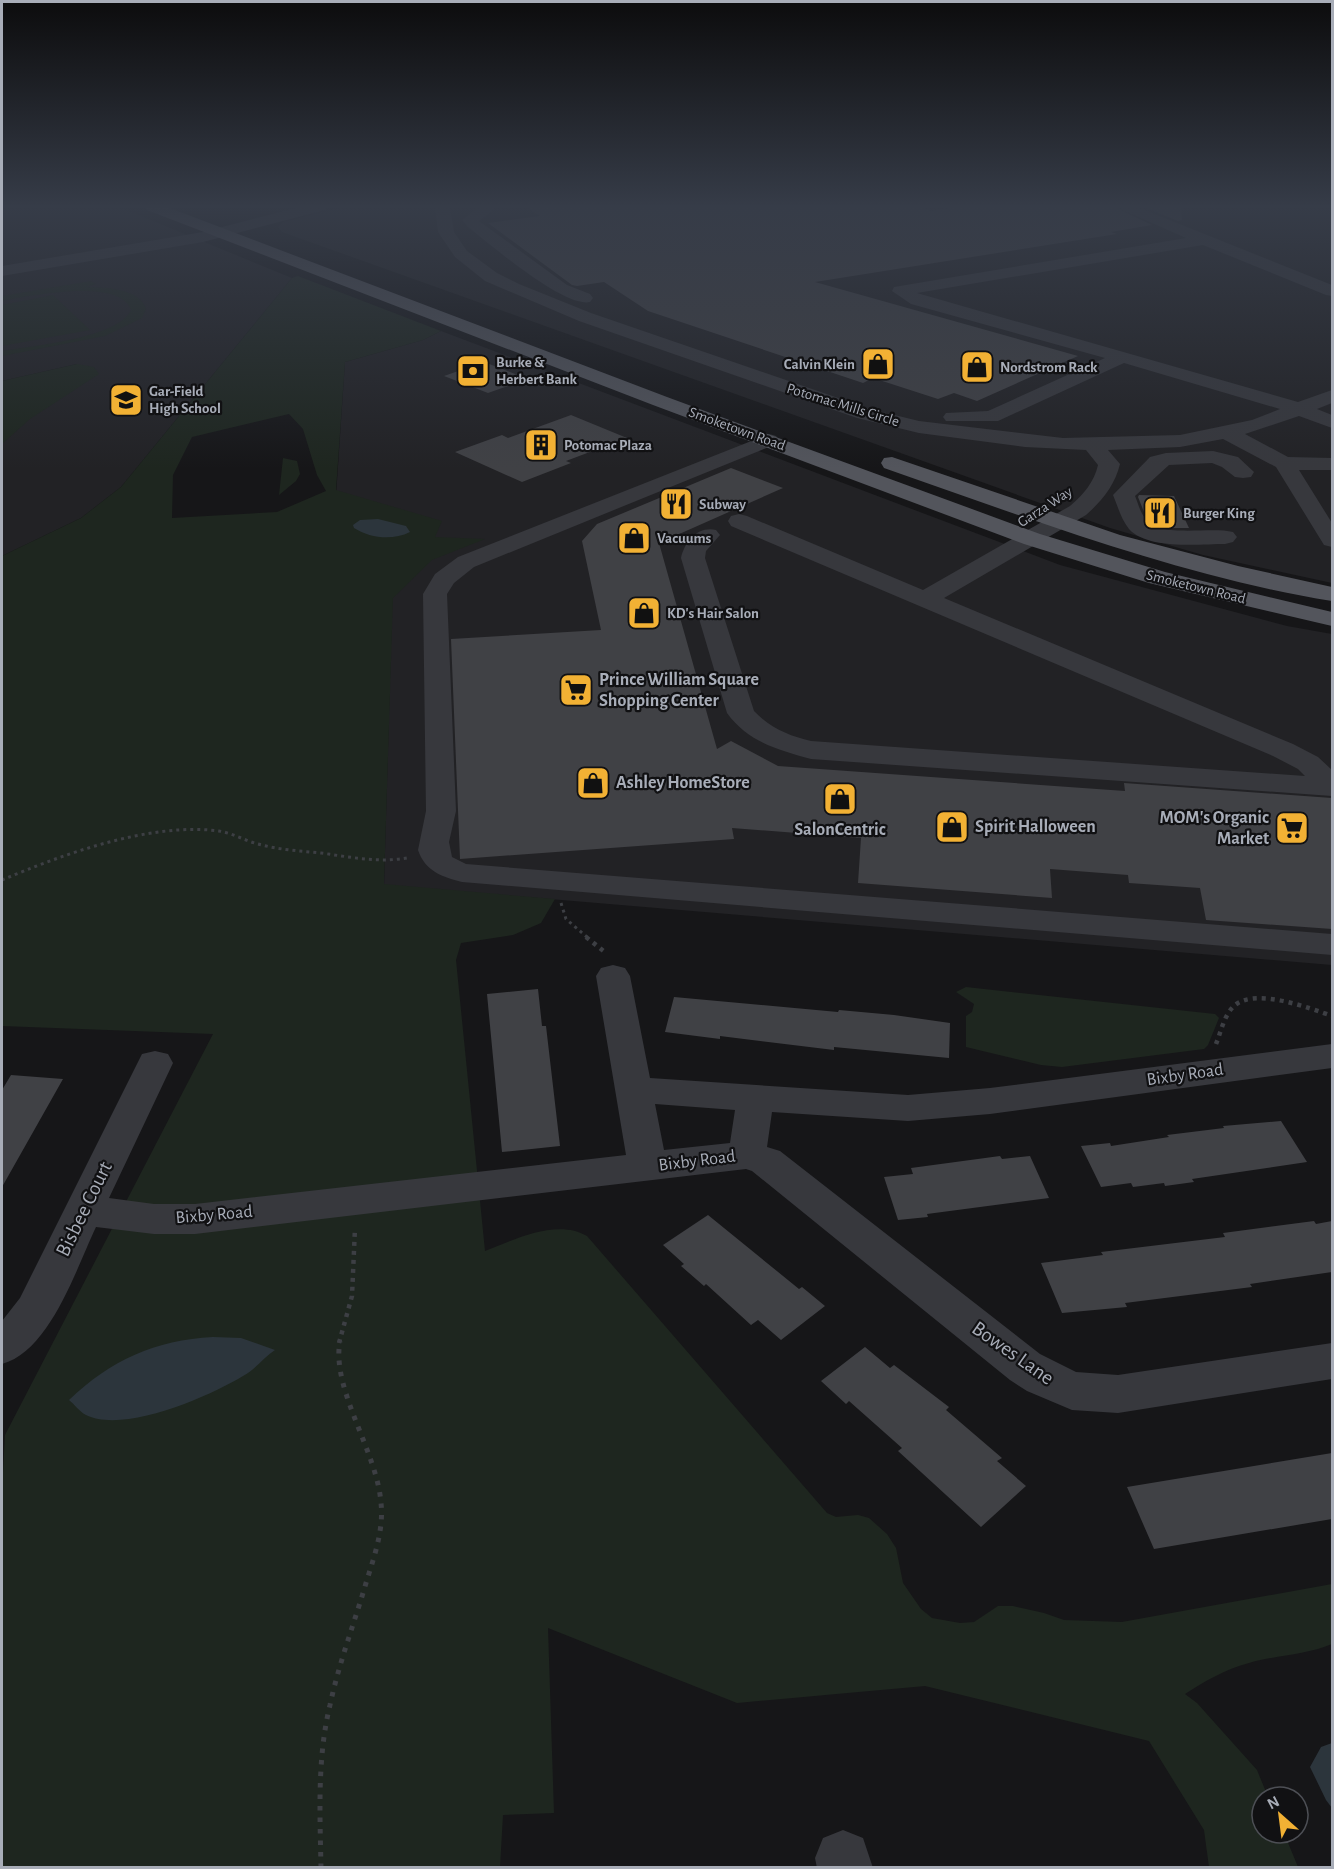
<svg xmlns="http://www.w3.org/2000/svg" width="1334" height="1869" viewBox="0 0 1334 1869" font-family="'Alegreya Sans',sans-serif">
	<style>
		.built { fill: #222225 }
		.green { fill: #1e261f; fill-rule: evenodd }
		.water { fill: #2c353c }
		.building { fill: #404145 }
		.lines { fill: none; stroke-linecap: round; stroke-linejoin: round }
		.path-far2 { stroke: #3d3f44; stroke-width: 3; stroke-dasharray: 3 4; stroke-linecap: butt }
		.path-far1 { stroke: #3d3f44; stroke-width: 4.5; stroke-dasharray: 4 5; stroke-linecap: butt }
		.path { stroke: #3d3f44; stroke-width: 5; stroke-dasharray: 4.5 7; stroke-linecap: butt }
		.minor { fill: #37383d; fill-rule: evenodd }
		.major { fill: #53555c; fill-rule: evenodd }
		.labels { text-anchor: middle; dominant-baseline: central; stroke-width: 4.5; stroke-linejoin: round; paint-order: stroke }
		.far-poi-label { font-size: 15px; font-weight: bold; fill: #a8adb8; stroke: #111113; text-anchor: start }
		.far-street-label { font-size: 15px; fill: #a8adb8; stroke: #111113 }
		.poi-label { font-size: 18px; font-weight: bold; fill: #a8adb8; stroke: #111113; text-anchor: start }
		.street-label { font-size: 18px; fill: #a8adb8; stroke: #111113 }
		.near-street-label { font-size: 21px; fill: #a8adb8; stroke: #111113 }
	</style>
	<rect width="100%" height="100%" fill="#161618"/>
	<path class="built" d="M2,207H119L292,278L121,487L81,518L2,556V426L77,364L2,381Z
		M342,207H1332V583L1203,555L1110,528L282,232L278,227L283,222Z
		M441,331L1060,565L1287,626L1332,634V965L384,885L393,576L331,571L345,362L423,340Z"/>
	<path class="green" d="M298,276L441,331L423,340L345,362L336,490L442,521L435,537L485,539L432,560L393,598L384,884L555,899L541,923L513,935L461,943L456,960L485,1251C513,1240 557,1218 587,1236L827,1513L836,1517L858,1515L869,1518L887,1534L896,1548L903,1583L921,1609L932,1618L960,1623L974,1622L998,1606H1013L1044,1613L1064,1620L1122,1622L1332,1584V1644C1306,1655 1277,1655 1249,1663C1226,1669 1205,1681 1185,1694L1197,1703L1257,1770L1268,1797H1262V1833H1284L1298,1867H1209L1204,1830L1149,1741L925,1686L737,1703L548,1628L554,1813L503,1815L500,1867H2V1490L5,1435L213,1034L2,1026V556L81,518L121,487L292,278ZM289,414L303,429L317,475L326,491L277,512L172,518L173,475L192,437Z
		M91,281L96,284L86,287C104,288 139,287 146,309L142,318L105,336L2,356V351C31,346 119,338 131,310C121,277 27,296 2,301V296Z
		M53,295L90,330L2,346V305Z
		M77,364L94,367L99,374L30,419L2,444V381Z
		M283,458L297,461L300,474L296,481L279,495Z
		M966,987L1215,1014L1219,1018L1208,1045L1204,1049L1062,1067L1041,1065L966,1047V1016L972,1012L974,1004L956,992Z"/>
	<path class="water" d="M378,519L406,526L410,532C392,541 370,538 354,528L353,525L360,520Z
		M213,1337L241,1338L275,1350C264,1357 255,1370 243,1376C210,1396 124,1434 86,1415C80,1412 74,1404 69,1400C111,1360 155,1340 213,1337Z
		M1332,1743V1808L1326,1800L1310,1767L1321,1747Z"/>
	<path class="building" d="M526,207H923L931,211L955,207H1114L1152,225L1111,232L1117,234L815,282L1078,356L977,401L954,393L938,399L873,378L863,383L648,311L604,282L577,286L572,285L488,223L540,216Z
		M1144,207H1181L1182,220L1178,221Z
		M484,362L528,379L488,393L444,376Z
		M571,415L627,438L566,461L571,463L522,482L455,452L502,435L508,438Z
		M731,468L783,488L659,543L717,749L731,741L778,766L1125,791L1124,783L1332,798V929L1206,920L1200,888L1129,883L1128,875L1050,869L1052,898L858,883L861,838L732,828L734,839L460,859L451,639L601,630L582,541L597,524Z
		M1139,495L1174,496L1189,528H1173L1153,522L1144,512L1138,497Z
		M538,989L542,1026H546L560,1146L502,1152L487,994Z
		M674,997L838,1012L839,1010L894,1015L950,1023L949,1058L834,1047V1050L720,1036V1039L665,1032Z
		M11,1075L63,1079L2,1187V1090Z
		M1281,1121L1307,1162L1192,1179L1194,1182L1165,1186L1164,1183L1133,1187L1131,1183L1101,1187L1081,1146L1110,1143L1111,1146L1169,1137L1167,1135L1224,1128L1223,1126Z
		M1000,1156L1002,1159L1030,1156L1049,1198L927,1214L928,1217L898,1220L884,1177L913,1174L911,1168Z
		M708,1215L799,1289L802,1287L825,1306L781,1340L758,1320L751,1325L706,1284L704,1286L681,1266L684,1264L663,1245Z
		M1314,1221L1316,1224L1332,1221V1272L1250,1284L1252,1287L1125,1303L1127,1307L1062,1313L1041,1263L1103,1255L1101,1252L1225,1237L1223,1233Z
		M865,1347L890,1368L894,1365L949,1407L946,1410L1002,1458L997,1461L1026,1486L981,1527L898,1451L902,1448L849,1401L846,1404L821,1381Z
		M1332,1453V1519L1154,1549L1127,1487Z"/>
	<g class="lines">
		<path class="path-far2" d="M2,880C64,854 150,822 219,831C233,833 247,842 262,845C281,850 301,851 321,853C350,857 378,863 407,858
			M561,903L566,919L588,938"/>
		<path class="path-far1" d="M586,937L606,953
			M1216,1044C1221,1032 1224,1015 1234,1006C1254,987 1310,1008 1332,1016
			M339,1343L352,1296L355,1228"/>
		<path class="path" d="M321,1868C320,1814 317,1758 330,1705C339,1663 354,1624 366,1583C374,1557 384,1530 381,1503C377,1451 331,1389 340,1341"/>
		<path class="minor" d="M300,207H327L325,210L203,242L2,276V266L203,232Z
			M435,207H450L454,232L467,251L497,273L519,284L591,313L870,409L919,421L1063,438L1180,435L1252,420L1280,409L1124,363L998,421H946L943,417L946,413L988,411L1105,358L911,304L892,291L894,287L1186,238L1116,207H1137L1332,285V296L1326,295L1203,245L917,293L1298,402L1332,390V403L1317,409L1332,415V428L1299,416L1245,434L1288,457L1332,458V470H1299L1332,523V547L1324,545L1276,467L1223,439L1180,447L1108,450L1120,464C1115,485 1102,501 1086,515L944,598L1293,744L1318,757L1332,770V796L811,759C778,750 748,742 727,713L681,558C685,541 698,526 716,530L720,535L706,551L705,558L754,711C770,728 789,736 811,741L1305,776L1298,769L1273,756L731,526L728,521L731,516L739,514L747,516L923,590L1070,506C1084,494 1094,482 1098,465L1086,450L1025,447L919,433L857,418L579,321L485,281L455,257L438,232Z
			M479,207H497L479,221L567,285L590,294L593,298L590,302C564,308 491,245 468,227L462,220Z
			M769,434L776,436L779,440L776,444L474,567L454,583L447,594L456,811L449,842L452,857L466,864L1332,934V955L462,882C442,877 425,871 418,850L426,811L423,594L435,574L458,557Z
			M1213,451L1238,457L1254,472L1251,477L1243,478L1235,477L1222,467L1212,463L1169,465L1135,496C1138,503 1140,512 1145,518C1159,539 1210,526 1233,532L1237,537L1233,542L1225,544C1199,544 1148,550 1129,529C1121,519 1118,507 1113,495L1150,457L1166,453Z
			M613,965L625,968L630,976L650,1078L908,1095L990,1088L1332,1044V1068L990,1114L908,1121L772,1112L767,1147L780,1151L1040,1354L1076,1372L1118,1375L1332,1343V1379L1118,1413L1072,1410L1027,1391L1010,1380L752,1171L746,1169L195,1234H154L96,1227C76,1269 50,1351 2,1364V1321L20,1298L142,1054L155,1051L168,1054L173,1063L109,1198L154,1204H195L626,1155L596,976L601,968ZM655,1104L735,1110L730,1143L664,1150Z
			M843,1830L863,1838L873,1868H817L815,1858L823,1838Z"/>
		<path class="major" d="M145,207H167L667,397L1040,534L1165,572L1332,612V626L1149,583L1024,544L653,405L147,210Z
			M892,457L1120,535L1238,566L1332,587V601C1178,576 1031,519 884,468L881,463L884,458Z"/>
	</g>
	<linearGradient id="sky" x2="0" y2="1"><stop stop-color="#0c0c0d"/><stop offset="0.44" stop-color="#363c48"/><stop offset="1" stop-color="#363c48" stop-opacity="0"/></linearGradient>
	<rect width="1334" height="469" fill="url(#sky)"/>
	<defs>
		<symbol id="shop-square" viewBox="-11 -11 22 22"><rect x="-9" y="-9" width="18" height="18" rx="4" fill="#f2b134" stroke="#111113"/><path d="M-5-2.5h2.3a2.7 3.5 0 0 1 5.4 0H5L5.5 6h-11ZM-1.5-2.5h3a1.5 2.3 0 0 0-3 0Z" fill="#111"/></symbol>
		<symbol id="bank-square" viewBox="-11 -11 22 22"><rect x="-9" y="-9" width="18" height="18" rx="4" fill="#f2b134" stroke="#111113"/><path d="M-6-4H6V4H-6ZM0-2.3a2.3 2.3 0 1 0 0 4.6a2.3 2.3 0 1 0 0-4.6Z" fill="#111"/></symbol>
		<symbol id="school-square" viewBox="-11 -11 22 22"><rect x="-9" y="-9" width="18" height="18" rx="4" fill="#f2b134" stroke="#111113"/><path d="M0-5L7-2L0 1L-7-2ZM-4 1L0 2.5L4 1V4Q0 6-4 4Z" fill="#111"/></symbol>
		<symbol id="building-square" viewBox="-11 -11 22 22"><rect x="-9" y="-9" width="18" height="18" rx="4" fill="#f2b134" stroke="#111113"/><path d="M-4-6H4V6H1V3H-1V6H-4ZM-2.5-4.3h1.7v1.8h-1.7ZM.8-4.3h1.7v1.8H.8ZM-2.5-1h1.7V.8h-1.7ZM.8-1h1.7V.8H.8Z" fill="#111"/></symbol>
		<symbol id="restaurant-square" viewBox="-11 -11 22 22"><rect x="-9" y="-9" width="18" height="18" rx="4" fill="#f2b134" stroke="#111113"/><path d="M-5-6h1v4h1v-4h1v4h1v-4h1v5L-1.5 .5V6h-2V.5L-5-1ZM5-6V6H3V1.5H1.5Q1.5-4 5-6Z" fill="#111"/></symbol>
		<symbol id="supermarket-square" viewBox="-11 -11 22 22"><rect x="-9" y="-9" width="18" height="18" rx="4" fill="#f2b134" stroke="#111113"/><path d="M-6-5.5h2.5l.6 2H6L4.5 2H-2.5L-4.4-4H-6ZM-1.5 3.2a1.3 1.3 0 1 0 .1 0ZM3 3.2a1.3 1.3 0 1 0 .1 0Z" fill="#111"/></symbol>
	</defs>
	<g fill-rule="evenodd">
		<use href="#shop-square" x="859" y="345" width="38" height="38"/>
		<use href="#shop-square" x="958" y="348" width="38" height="38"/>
		<use href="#bank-square" x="454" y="352" width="38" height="38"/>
		<use href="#school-square" x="107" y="381" width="38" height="38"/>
		<use href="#building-square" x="522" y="426" width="38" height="38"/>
		<use href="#restaurant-square" x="657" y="485" width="38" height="38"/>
		<use href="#restaurant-square" x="1141" y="494" width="38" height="38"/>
		<use href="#shop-square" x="615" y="519" width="38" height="38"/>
		<use href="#shop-square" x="625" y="594" width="38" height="38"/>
		<use href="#supermarket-square" x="557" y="671" width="38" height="38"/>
		<use href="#shop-square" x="574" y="764" width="38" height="38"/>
		<use href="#shop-square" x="821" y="780" width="38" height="38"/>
		<use href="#shop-square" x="933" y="808" width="38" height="38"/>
		<use href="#supermarket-square" x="1273" y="809" width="38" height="38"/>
	</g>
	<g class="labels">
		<g class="far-poi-label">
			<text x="496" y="362">Burke &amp;<tspan x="496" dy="17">Herbert Bank</tspan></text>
			<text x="855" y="364" text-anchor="end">Calvin Klein</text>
			<text x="1000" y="367">Nordstrom Rack</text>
			<text x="149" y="391">Gar-Field<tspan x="149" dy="17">High School</tspan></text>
			<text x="564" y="445">Potomac Plaza</text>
			<text x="699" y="504">Subway</text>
			<text x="1183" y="513">Burger King</text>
			<text x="657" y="538">Vacuums</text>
			<text x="667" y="613">KD's Hair Salon</text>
		</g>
		<g class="far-street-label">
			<text transform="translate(843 405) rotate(17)">Potomac Mills Circle</text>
			<text transform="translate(737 429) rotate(20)">Smoketown Road</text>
			<text transform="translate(1045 507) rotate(-33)">Garza Way</text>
			<text transform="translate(1196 587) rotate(14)">Smoketown Road</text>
		</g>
		<g class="poi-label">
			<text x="599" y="680">Prince William Square<tspan x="599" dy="21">Shopping Center</tspan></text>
			<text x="616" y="783">Ashley HomeStore</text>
			<text x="1269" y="818" text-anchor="end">MOM's Organic<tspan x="1269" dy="21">Market</tspan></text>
			<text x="975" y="827">Spirit Halloween</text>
			<text x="840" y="830" text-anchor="middle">SalonCentric</text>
		</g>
		<g class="street-label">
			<text transform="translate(1185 1075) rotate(-8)">Bixby Road</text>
			<text transform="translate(697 1161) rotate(-7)">Bixby Road</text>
			<text transform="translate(214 1215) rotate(-5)">Bixby Road</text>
		</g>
		<g class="near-street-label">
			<text transform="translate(84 1209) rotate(-64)">Bisbee Court</text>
			<text transform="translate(1013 1353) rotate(35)">Bowes Lane</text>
		</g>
	</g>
	<rect width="1334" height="1869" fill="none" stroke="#a8adb8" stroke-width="6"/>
	<g transform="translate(1280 1815) rotate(332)"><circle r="28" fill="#111113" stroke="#4d4f55" stroke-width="1.5"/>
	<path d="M0-4.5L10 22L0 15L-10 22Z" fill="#f2b134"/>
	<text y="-9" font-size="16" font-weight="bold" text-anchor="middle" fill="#a8adb8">N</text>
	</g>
</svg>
